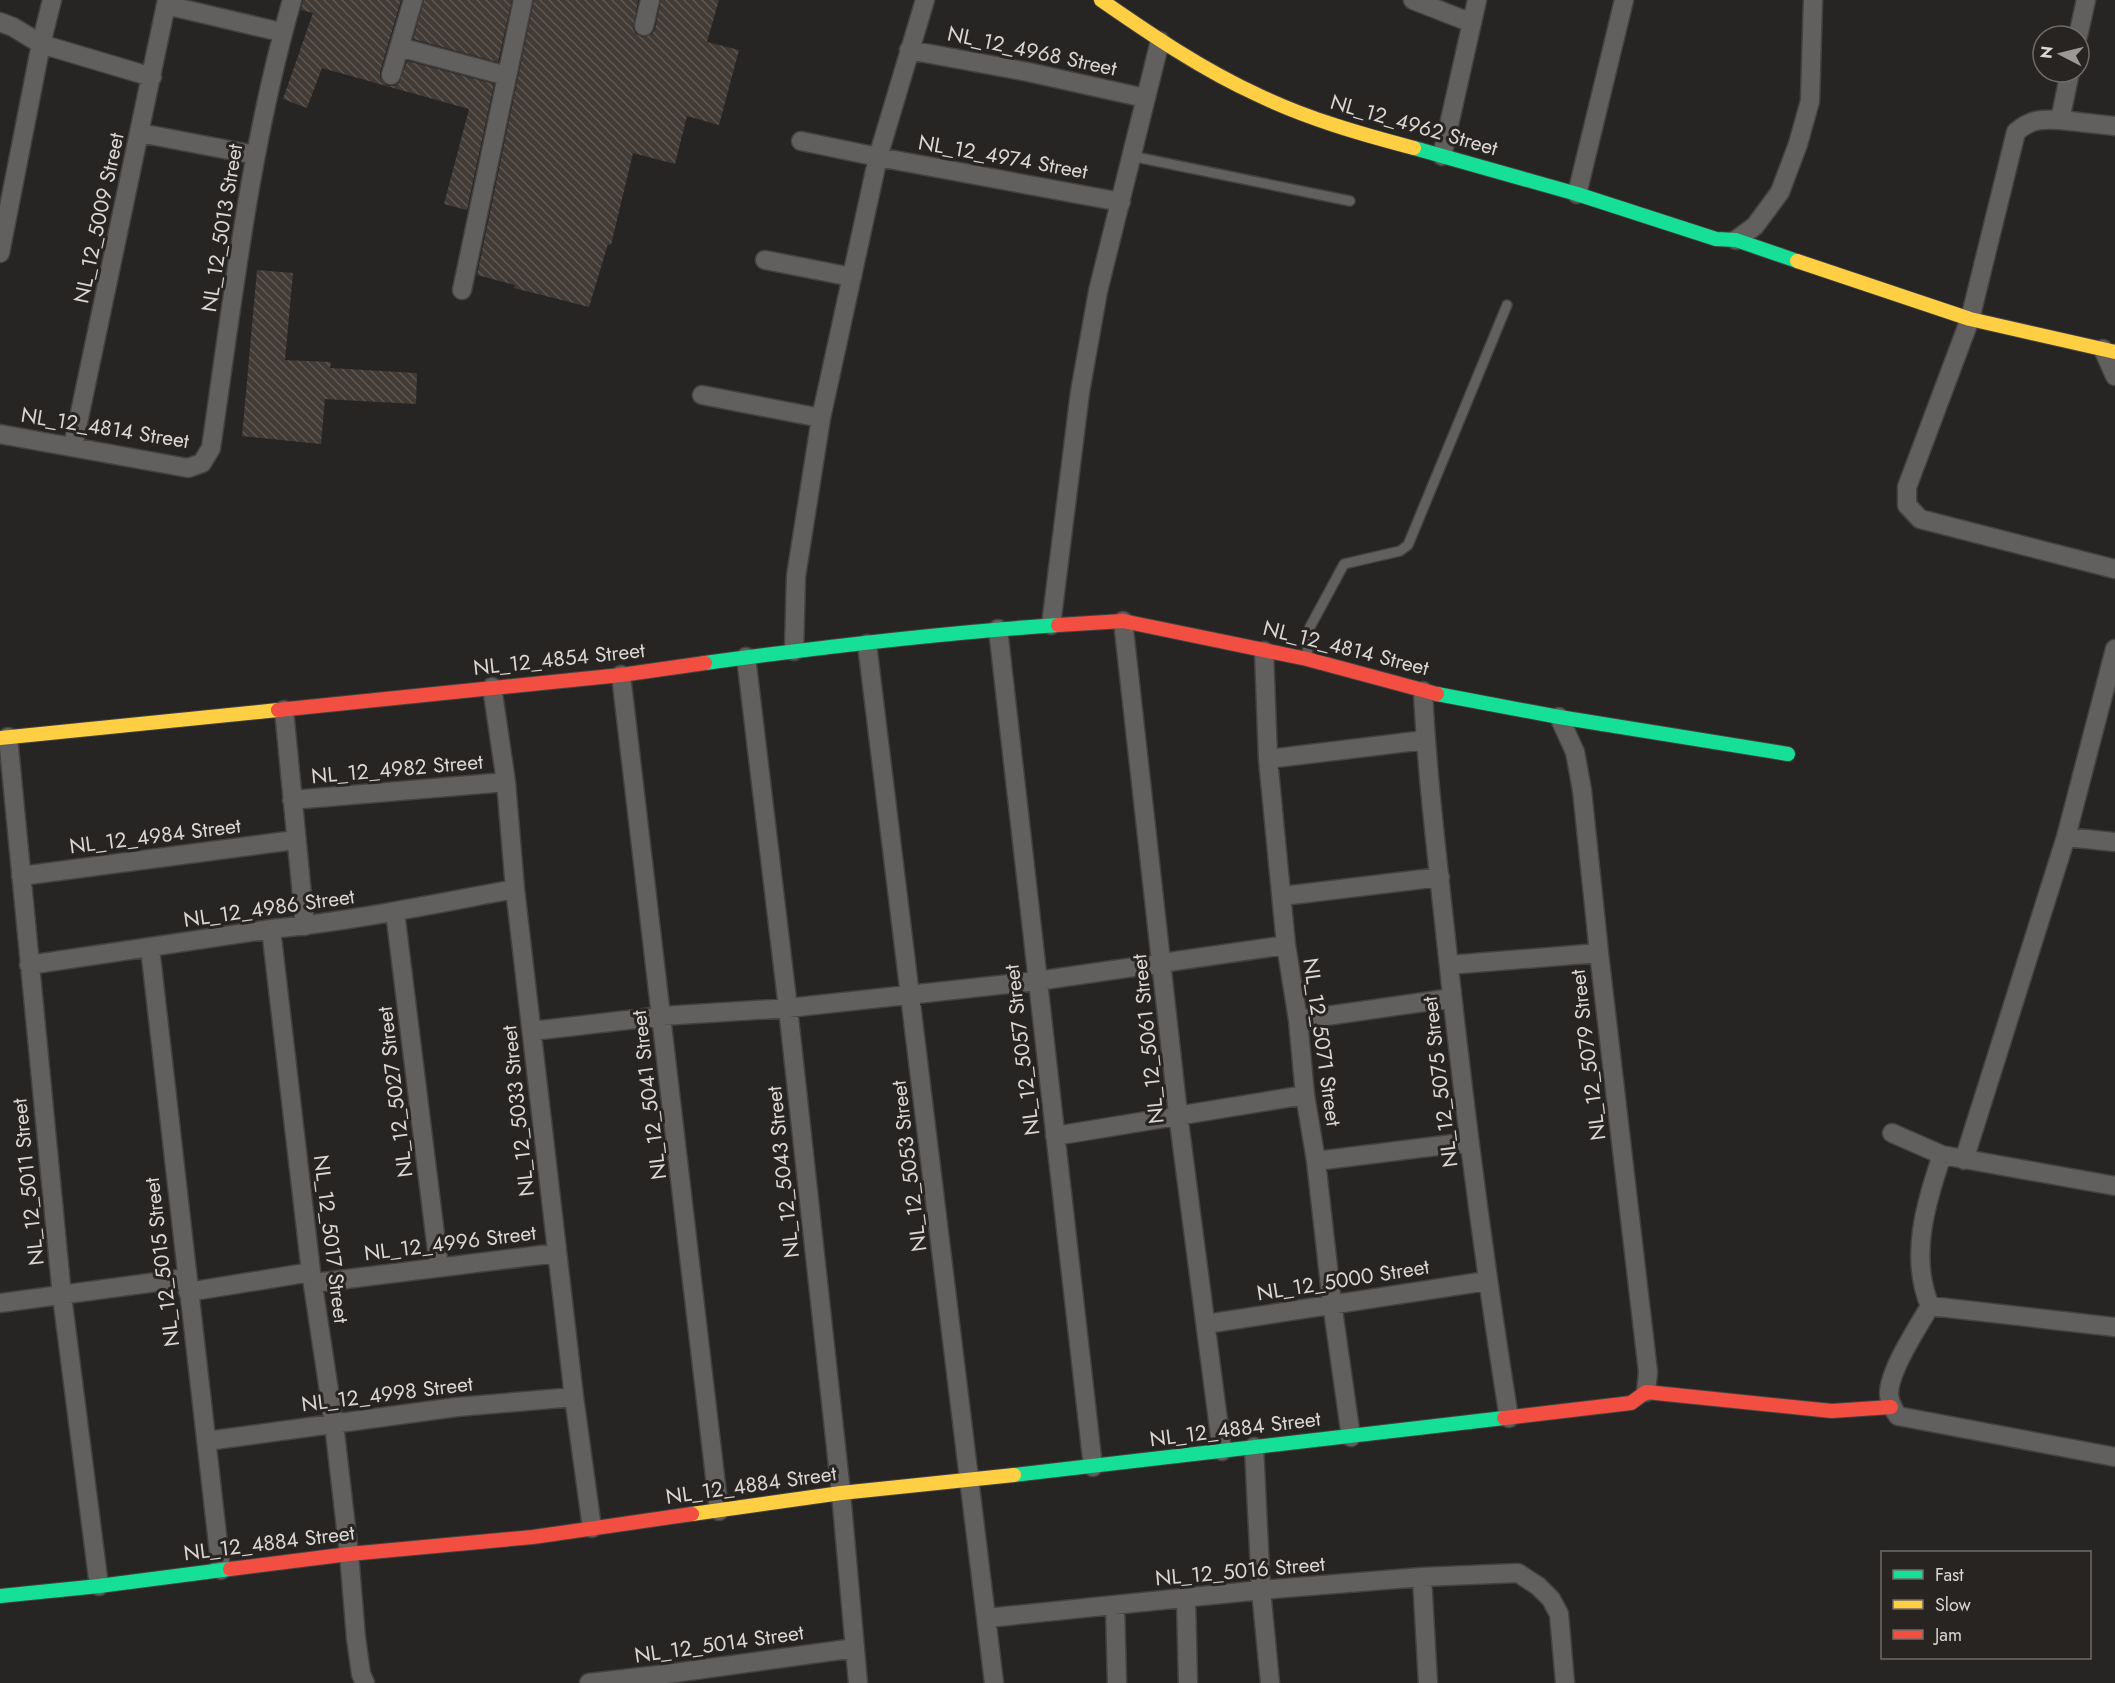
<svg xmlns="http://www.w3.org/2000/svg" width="2115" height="1683" viewBox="0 0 2115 1683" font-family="Jost,sans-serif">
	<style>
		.building { fill: url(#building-back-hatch) }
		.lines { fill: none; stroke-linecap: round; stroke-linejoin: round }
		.lane-casing { stroke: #444241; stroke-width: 12 }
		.street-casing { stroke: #444241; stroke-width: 21 }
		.fast-casing { stroke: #444241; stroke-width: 16 }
		.slow-casing { stroke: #444241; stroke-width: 16 }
		.jam-casing { stroke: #444241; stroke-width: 16 }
		.lane { stroke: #62605e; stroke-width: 9 }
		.street { stroke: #62605e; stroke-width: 18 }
		.fast { stroke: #16e098; stroke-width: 14 }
		.slow { stroke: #ffcf43; stroke-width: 14 }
		.jam { stroke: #f24e42; stroke-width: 14 }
		.labels { text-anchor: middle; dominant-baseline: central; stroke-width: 6; stroke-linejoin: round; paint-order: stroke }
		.street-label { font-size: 21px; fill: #d9d6d4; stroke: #282422 }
	</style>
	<defs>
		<pattern id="building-back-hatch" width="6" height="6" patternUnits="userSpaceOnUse" patternTransform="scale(1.5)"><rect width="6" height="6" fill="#423a35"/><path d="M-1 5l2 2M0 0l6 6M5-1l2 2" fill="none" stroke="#5d5651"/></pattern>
	</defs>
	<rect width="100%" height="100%" fill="#272523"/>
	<path class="building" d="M303,0H401L380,72V78L387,86H394L399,83L407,61L494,84L467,210L444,204L469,109L322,68L307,108L283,99L313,13L301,10Z
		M424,0H512L498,62L413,39Z
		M534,0H638L633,29L636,34L642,37L652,34L655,29L661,0H719L707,42L739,50L719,125L687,116L675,164L633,153L611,245L608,244L589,307L514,288L515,285L477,275Z
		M257,270L293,273L285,360L331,362L330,368L417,373L416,404L325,399L321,444L242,436Z"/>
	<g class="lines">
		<defs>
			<path id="lane" d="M1131,156L1350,201
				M1307,657L1310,627L1344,564L1400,551L1408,545L1507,305"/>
			<path id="street" d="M1413,0L1472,23
				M166,5L281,32
				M0,22L13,27L41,44L152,77
				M644,26L650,0
				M2078,36L2086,0
				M399,47L507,76
				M909,50L1028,72L1145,98
				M2070,72L2060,120C2041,119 2031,119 2016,132L1970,319L1907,487V505L1920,519L2115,569
				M391,75L413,0
				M2060,120L2115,126
				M140,133L255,155
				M801,141L878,157L1121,202
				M1442,156L1477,0
				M1577,194L1624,0
				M1736,240L1755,226L1780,192L1798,144L1810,101L1813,0
				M0,253L41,44L52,0
				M765,260L852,277
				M462,290L523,0
				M2103,349L2115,376
				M702,395L821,418
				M0,434L188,468L202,463L211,448C233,298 250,146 292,0
				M73,446L167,0
				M1123,621L1178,1114L1222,1451
				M1051,625L1080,392L1098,291L1160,41
				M998,629L1093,1467
				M867,644L994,1683
				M794,651L796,576L821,418L878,157L925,0
				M1264,651L1268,759L1286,945L1298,1020L1305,1095L1316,1161L1332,1303L1351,1437
				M746,657L788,1008L841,1493L858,1683
				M621,675L719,1511
				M492,687L506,782L515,889L574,1397L592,1528
				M1423,691C1427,777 1438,863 1447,949C1464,1106 1484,1262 1509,1418
				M284,710L305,926
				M1559,717L1575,752L1582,790L1599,953L1648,1372L1646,1392
				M8,737L62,1296L99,1586
				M1268,759L1425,740
				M292,800L506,782
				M2066,837L2115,842
				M21,876L295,840
				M1283,896L1440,877
				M395,912L439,1267
				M271,929L311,1272L334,1424L349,1554L356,1638L361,1674L365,1683
				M150,948L221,1570
				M29,965L271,929C353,921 434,904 515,889
				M1449,965L1599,953
				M1298,1020L1452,998
				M532,1031L662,1016L788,1008L1037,981L1286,945
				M1892,1133L1942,1155
				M1055,1136L1305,1095
				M1964,1160L2066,837L2115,649
				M1316,1161L1469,1142
				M314,1283L557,1253
				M188,1292L311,1272
				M0,1303L186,1278
				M1930,1306C1918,1327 1888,1372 1889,1395C1890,1404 1893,1409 1898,1416L2115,1457
				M1930,1306C1909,1256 1926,1204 1942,1155L2115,1186
				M1930,1306L2115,1327
				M1206,1324L1487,1281
				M207,1441L457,1407L574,1397
				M1254,1447L1261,1590L1270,1683
				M1422,1577L1428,1683
				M1186,1597L1188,1683
				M1115,1606L1117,1683
				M987,1618L1261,1590L1422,1577L1518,1573L1538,1586L1551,1599L1559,1614L1565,1683
				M589,1683L667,1674L855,1648"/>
			<path id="fast" d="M1414,148L1577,194L1716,239L1736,240L1797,261
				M705,663C822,647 940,633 1058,625
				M1437,694L1559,717L1788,754
				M1014,1475L1504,1418
				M0,1596L99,1586L230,1569"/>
			<path id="slow" d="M1101,0C1150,34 1203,70 1258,95C1308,119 1361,134 1414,148
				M1797,261L1970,319L2115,352
				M0,738L278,710
				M692,1514L841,1493L1014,1475"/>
			<path id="jam" d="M1058,625L1123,621L1307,659L1437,694
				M278,710L621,675L705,663
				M1504,1418L1631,1403L1646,1392L1832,1411L1891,1407
				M230,1569L349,1554L533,1537L692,1514"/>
		</defs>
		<use href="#lane" class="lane-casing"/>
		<use href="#street" class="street-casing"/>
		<use href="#fast" class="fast-casing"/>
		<use href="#slow" class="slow-casing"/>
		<use href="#jam" class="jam-casing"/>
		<use href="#lane" class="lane"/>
		<use href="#street" class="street"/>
		<use href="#fast" class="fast"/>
		<use href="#slow" class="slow"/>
		<use href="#jam" class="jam"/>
	</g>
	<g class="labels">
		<g class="street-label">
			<text transform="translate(1032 51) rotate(12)">NL_12_4968 Street</text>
			<text transform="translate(1414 125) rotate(16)">NL_12_4962 Street</text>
			<text transform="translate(1003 157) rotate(10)">NL_12_4974 Street</text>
			<text transform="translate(99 218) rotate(-78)">NL_12_5009 Street</text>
			<text transform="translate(222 228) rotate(-81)">NL_12_5013 Street</text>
			<text transform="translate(105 428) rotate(9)">NL_12_4814 Street</text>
			<text transform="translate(1346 648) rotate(14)">NL_12_4814 Street</text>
			<text transform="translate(559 659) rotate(-6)">NL_12_4854 Street</text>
			<text transform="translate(397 769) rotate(-5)">NL_12_4982 Street</text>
			<text transform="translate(155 836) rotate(-7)">NL_12_4984 Street</text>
			<text transform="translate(269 908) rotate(-8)">NL_12_4986 Street</text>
			<text transform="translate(1148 1039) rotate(-96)">NL_12_5061 Street</text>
			<text transform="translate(1322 1042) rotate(82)">NL_12_5071 Street</text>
			<text transform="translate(1022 1050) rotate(-97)">NL_12_5057 Street</text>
			<text transform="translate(1588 1055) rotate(-97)">NL_12_5079 Street</text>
			<text transform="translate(1440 1082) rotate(-97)">NL_12_5075 Street</text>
			<text transform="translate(395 1092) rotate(-97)">NL_12_5027 Street</text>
			<text transform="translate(649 1095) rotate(-97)">NL_12_5041 Street</text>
			<text transform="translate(518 1111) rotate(-96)">NL_12_5033 Street</text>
			<text transform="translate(909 1166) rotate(-97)">NL_12_5053 Street</text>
			<text transform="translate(783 1172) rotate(-96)">NL_12_5043 Street</text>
			<text transform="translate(28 1182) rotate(-96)">NL_12_5011 Street</text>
			<text transform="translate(331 1239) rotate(83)">NL_12_5017 Street</text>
			<text transform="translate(450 1243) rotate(-7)">NL_12_4996 Street</text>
			<text transform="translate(162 1262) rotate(-97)">NL_12_5015 Street</text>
			<text transform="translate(1343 1280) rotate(-9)">NL_12_5000 Street</text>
			<text transform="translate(387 1394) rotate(-7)">NL_12_4998 Street</text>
			<text transform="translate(1235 1429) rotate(-7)">NL_12_4884 Street</text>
			<text transform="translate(751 1485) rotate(-8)">NL_12_4884 Street</text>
			<text transform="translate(269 1543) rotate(-7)">NL_12_4884 Street</text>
			<text transform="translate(1240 1571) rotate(-5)">NL_12_5016 Street</text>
			<text transform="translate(719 1644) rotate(-8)">NL_12_5014 Street</text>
		</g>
	</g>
	<rect x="1881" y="1551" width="210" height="108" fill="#282422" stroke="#6f6b69" stroke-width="1.5"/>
	<rect x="1893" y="1570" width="30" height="9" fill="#16e098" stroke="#6f6b69" stroke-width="1.5"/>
	<text x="1935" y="1581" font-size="18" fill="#d9d6d4">Fast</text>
	<rect x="1893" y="1600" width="30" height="9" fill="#ffcf43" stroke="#6f6b69" stroke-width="1.5"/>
	<text x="1935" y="1611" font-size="18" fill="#d9d6d4">Slow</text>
	<rect x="1893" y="1630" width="30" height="9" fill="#f24e42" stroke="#6f6b69" stroke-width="1.5"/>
	<text x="1935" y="1641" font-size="18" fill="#d9d6d4">Jam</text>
	<g transform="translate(2061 54) rotate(277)"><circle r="28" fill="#282422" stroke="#6f6b69" stroke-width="1.5"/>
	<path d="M0-4.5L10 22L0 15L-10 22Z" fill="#9b9896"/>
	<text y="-9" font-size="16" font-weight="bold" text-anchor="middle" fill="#d9d6d4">N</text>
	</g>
</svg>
